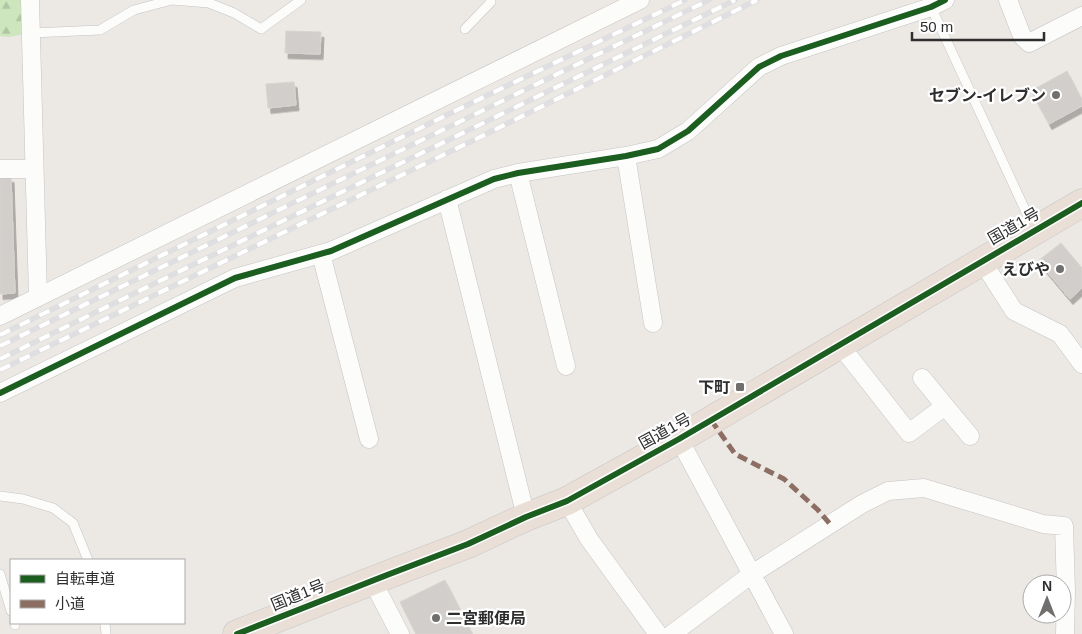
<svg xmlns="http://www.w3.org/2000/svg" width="1082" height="634" viewBox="0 0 1082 634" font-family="Helvetica,'Noto Sans JP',sans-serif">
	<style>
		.forest { fill: url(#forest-firs) }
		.building { fill: #d1cecb; stroke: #d7d4d0; filter: url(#shadow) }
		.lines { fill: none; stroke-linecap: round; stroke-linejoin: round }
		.lane-casing { stroke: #c5c4c5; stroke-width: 10 }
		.street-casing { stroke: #c5c4c5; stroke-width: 19 }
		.highway-casing { stroke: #c6c5c4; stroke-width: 29 }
		.lane { stroke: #fcfcfb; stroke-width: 9 }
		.street { stroke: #fcfcfb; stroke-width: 18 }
		.highway { stroke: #eadfd6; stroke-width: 28 }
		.rail-casing { stroke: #dfdfe1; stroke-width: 5.5 }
		.rail { stroke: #fff; stroke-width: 4; stroke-dasharray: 11; stroke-linecap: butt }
		.quiet { stroke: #8d6e63; stroke-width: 5; stroke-dasharray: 10 5; stroke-linecap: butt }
		.cycleway-casing { stroke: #fff; stroke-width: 9 }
		.cycleway { stroke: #1b5e20; stroke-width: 6 }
		.poi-dot { fill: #706f6e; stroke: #fff; stroke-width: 2 }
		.labels { text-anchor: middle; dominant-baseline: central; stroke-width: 4.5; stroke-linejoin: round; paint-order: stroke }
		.poi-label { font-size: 16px; font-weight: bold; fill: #2e2e2e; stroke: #fff; text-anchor: end }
		.street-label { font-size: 16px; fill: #2e2e2e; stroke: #fff }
	</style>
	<defs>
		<pattern id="forest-firs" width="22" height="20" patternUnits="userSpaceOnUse" patternTransform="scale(1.25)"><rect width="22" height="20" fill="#cee6be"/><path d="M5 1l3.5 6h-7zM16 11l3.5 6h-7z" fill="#b1c6a4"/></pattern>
		<filter id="shadow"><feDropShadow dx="3" dy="5.5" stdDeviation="0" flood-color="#0004"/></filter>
	</defs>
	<rect width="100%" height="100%" fill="#ece8e4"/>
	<path class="forest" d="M0,0H31V33L8,37L0,36Z"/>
	<path class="building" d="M286,31L321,32L320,54L285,53Z
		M1067,71L1082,100V106L1049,124L1031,91Z
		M294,82L296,105L268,108L266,84Z
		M0,177H11L15,293L0,294Z
		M1061,243L1082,268V288L1070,299L1038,261Z
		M445,580L472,634H416L400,602Z"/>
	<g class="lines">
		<defs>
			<path id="lane" d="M931,7L1034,229
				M465,29L491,2L490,0
				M31,33L100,30L134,10L172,0L209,3L234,13L261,29L301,0
				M0,496L23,499L53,508L73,523L88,560
				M0,574L11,611
				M15,623V625
				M105,623L106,634"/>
			<path id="street" d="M30,0L38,297
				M1008,0L1022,36L1029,43L1082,16
				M626,156L653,323
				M0,169H34
				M518,173L566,366
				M447,199L526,517
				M321,254L369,439
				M982,261L1014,311L1060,334L1082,364
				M0,316L640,0
				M840,345L909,433L945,406L970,436
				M922,378L945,406
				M0,393L235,278L331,251L494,179L518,173L626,156L658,149L688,131L759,67L781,56L931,7L945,0
				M679,439L784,634
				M567,501L589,539L658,634
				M372,580L400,634
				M672,634L752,574L862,504L888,491L924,488L1043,524L1064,526L1066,591L1065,634"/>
			<path id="highway" d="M237,634L387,575L468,544L526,517L567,501L679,439L1082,203"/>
		</defs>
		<use href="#lane" class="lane-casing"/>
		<use href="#street" class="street-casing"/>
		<use href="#highway" class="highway-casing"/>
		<use href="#lane" class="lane"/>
		<use href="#street" class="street"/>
		<use href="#highway" class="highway"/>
		<defs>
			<path id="rail" d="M0,335L459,109L685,0
				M0,346L709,0
				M0,359L735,0
				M0,370L474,140L757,0"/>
		</defs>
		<use href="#rail" class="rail-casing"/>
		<use href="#rail" class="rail"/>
		<path class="quiet" d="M711,420L735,454L784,479L818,510L830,524"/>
		<defs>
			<path id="cycleway" d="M0,393L235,278L331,251L494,179L518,173L626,156L658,149L688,131L759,67L781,56L931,7L945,0
				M237,634L387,575L468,544L526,517L567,501L679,439L1082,203"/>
		</defs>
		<use href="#cycleway" class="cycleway-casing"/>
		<use href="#cycleway" class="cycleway"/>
	</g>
	<g class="poi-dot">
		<circle cx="1056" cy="95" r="5"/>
		<circle cx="1060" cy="269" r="5"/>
		<rect x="735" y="382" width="10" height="10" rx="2.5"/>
		<circle cx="436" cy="618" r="5"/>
	</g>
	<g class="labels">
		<g class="poi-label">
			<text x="1046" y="95">セブン-イレブン</text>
			<text x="1050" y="269">えびや</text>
			<text x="730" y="387">下町</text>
			<text x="446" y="618" text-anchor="start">二宮郵便局</text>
		</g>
		<g class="street-label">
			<text transform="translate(1014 226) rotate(-30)">国道1号</text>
			<text transform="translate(665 431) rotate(-29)">国道1号</text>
			<text transform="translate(298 595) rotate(-22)">国道1号</text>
		</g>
	</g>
	<rect x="10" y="559" width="175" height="65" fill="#ffffff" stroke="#ababab"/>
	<rect x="20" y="575" width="25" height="8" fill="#1b5e20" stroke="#ababab"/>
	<text x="55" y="584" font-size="15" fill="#2e2e2e">自転車道</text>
	<rect x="20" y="600" width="25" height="8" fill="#8d6e63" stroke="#ababab"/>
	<text x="55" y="609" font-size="15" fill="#2e2e2e">小道</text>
	<g transform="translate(1047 599)"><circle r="24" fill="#ffffff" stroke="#ababab"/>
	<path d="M0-4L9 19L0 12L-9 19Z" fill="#706f6e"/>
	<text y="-8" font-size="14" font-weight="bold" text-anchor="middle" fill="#2e2e2e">N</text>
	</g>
	<path d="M912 32v8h132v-8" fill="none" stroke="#2e2e2e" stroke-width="2.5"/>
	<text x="920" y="32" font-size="15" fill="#2e2e2e" stroke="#ffffff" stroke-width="4" paint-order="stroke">50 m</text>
</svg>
